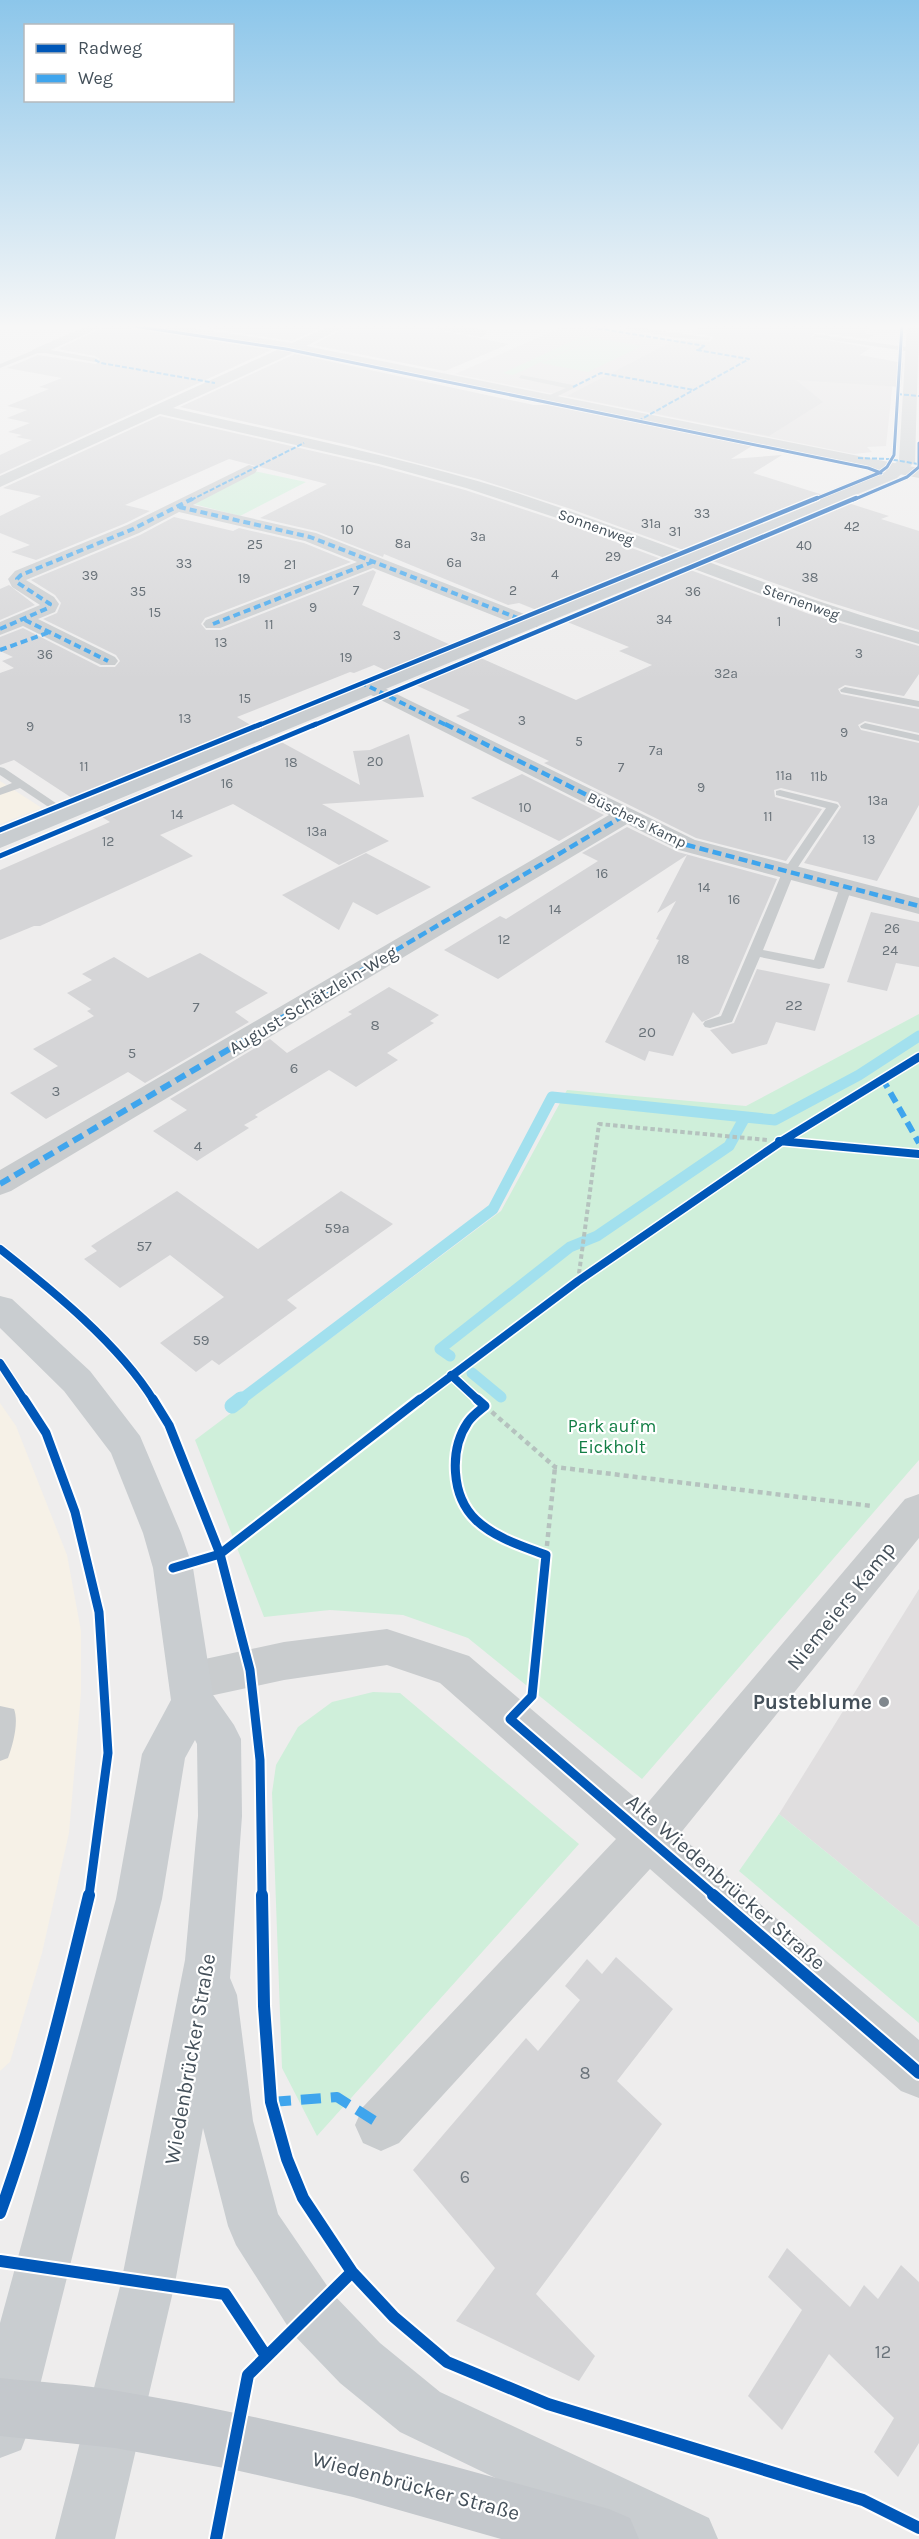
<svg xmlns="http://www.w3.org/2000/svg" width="919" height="2539" viewBox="0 0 919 2539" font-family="Karla,sans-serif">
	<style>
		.commercial { fill: #f6f1e7 }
		.education { fill: #e0dedf }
		.green { fill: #cfefda }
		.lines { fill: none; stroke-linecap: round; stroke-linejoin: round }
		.stream-far1 { stroke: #a2e0ee; stroke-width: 11 }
		.stream { stroke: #a2e0ee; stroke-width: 15 }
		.building { fill: #d5d5d7 }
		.path-far1 { stroke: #b5c2be; stroke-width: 4; stroke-dasharray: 4.5 3; stroke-linecap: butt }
		.path { stroke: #b5c2be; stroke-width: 4.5; stroke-dasharray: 5 4; stroke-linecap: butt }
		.lane { fill: #c9ccce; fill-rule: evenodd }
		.street { fill: #c9ccce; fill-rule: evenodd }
		.secondary { fill: #c9cdd0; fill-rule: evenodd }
		.primary { fill: #c4c8cc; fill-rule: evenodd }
		.quiet-far4 { stroke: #3fa5ed; stroke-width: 2; stroke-dasharray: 5 2; stroke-linecap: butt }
		.quiet-far3 { stroke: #3fa5ed; stroke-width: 4; stroke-dasharray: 7 4; stroke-linecap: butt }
		.quiet-far2 { stroke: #3fa5ed; stroke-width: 4.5; stroke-dasharray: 9 4.5; stroke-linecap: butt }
		.quiet-far1 { stroke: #3fa5ed; stroke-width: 6; stroke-dasharray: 11 6; stroke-linecap: butt }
		.quiet { stroke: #3fa5ed; stroke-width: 10; stroke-dasharray: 20 10; stroke-linecap: butt }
		.cycleway-far5-casing { stroke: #fff; stroke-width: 4.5 }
		.cycleway-far4-casing { stroke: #fff; stroke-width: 7 }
		.cycleway-far3-casing { stroke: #fff; stroke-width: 8 }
		.cycleway-far2-casing { stroke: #fff; stroke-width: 11 }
		.cycleway-far1-casing { stroke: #fff; stroke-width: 13 }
		.cycleway-casing { stroke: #fff; stroke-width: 16 }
		.cycleway-far5 { stroke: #0057b8; stroke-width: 3 }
		.cycleway-far4 { stroke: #0057b8; stroke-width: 4.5 }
		.cycleway-far3 { stroke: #0057b8; stroke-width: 5 }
		.cycleway-far2 { stroke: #0057b8; stroke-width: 8 }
		.cycleway-far1 { stroke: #0057b8; stroke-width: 9 }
		.cycleway { stroke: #0057b8; stroke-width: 12 }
		.poi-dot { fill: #80878d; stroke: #fff; stroke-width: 2 }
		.labels { text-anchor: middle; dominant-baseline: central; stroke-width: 4.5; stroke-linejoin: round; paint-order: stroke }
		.far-number-label { font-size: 14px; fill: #6a737a }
		.far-street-label { font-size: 15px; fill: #44505a; stroke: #fff }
		.number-label { font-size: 15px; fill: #6a737a }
		.street-label { font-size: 18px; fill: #44505a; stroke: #fff }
		.park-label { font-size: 18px; fill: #127e45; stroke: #fff }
		.near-number-label { font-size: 18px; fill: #6a737a }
		.near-street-label { font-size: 21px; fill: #44505a; stroke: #fff }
		.near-poi-label { font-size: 21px; font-weight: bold; fill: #44505a; stroke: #fff; text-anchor: end }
	</style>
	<rect width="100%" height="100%" fill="#eeeded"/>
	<path class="commercial" d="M0,781L42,808L0,824Z
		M0,1403L16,1426L67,1555L81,1631V1693L69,1833L42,1953L10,2062L0,2071Z"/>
	<path class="education" d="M567,325L699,346L707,341L894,371L886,446L867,447L872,452L854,454L455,374Z
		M919,1589V1927L779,1814Z"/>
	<path class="green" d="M583,336L593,338L513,375L503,373Z
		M595,338L642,346L588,372L541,363Z
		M254,471L306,482L240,516L194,504Z
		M919,1014V1460L642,1779L468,1638L403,1615L330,1610L264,1617L195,1440L501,1211L567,1090L746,1106Z
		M373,1692L400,1693L579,1844L317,2136L282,2068L272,1793L276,1765L298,1727L332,1702Z
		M779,1814L919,1927V2023L739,1871Z"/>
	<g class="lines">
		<path class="stream-far1" d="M450,1356L440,1349L570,1247L597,1236L729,1146L745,1117
			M472,1373L501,1397
			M239,1401L493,1209L552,1097L775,1120L859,1075L919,1036"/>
		<path class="stream" d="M232,1406L241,1399"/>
	</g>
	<path class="building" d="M108,325H141L149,331L271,350L0,474V455L32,440L16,437L22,435L8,432L30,423L7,418L27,410L7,406L49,389L39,387L62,378L7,368L38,355L96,364L100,359L95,356L58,349Z
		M188,325H327L292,341Z
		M350,325H413L509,344L445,371L313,345Z
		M705,325H875L864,333L874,335L868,339L815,332L811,337L870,348L860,355L903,363L901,387L796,380L823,402L769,436L567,396L675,340L709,342L713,338L711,336L690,333Z
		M295,354L534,405H547L752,446L731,459L782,455L753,473L823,495L686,551L571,509L478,479L348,445L180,407Z
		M160,416L378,466L465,490L559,521L664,560L539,611L519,603L508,605L384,554L383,557L316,531L260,518L327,484L229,459L125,505L150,511L126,523L36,560L11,552L30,545L0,533V516L41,496L3,488Z
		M845,502L889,516L881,519L919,531V630L819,599L707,559Z
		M174,517L233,531L239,528L304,543L351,562L205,618L201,624L206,630H221L373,570L376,572L362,605L453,646L389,672L374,665L354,673L350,672L237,717L254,727L75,800L14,760L0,765V673L14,668L2,661L13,657L0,651V637L23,628L100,667H115L120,661L116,655L43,619L57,613L61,603L55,595L31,580L140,535Z
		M685,568L809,614L919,646V674L904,696L845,685L838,689L841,694L919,709V733L865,721L858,725L861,730L919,743V805L877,881L804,863L841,807L838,802L781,788L774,790L775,797L822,809L786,861L696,838L544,763L549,761L456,716L470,710L409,682L474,655L576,700L652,665L619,651L629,647L560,619Z
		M9,585L35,605L0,620V589Z
		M409,734L424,797L322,804L389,841L339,865L233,804L160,835L193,856L40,926H34L0,940V870L110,822L94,812L274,738L360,785L353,751L370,750Z
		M522,774L604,815L559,841L471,798Z
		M627,827L678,852L777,879L719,1014L702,1022L693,1012L673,1056L649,1051L645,1061L605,1042L659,940L656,939L676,901L657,913L687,855L498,979L444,950L500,916L506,919L598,861L582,853Z
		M366,853L431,887L377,915L353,902L339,930L282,895Z
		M871,912L919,922V967L896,963L887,991L847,982Z
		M200,953L268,993L235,1012L249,1022L145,1083L128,1072L46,1119L10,1093L58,1066L33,1049L94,1016L87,1011L91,1009L67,993L92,980L82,974L114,957L148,978Z
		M757,969L830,984L815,1031L776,1022L767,1044L732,1054L710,1030L734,1023Z
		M389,987L439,1015L430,1021L434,1023L387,1053L398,1060L356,1087L329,1070L255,1115L258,1117L244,1125L249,1128L197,1161L153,1131L187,1110L170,1099L270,1039L287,1053L352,1014L348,1012Z
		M177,1191L258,1249L341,1191L393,1224L287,1300L297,1308L219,1365L212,1360L196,1372L160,1343L224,1297L170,1255L120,1288L84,1259L97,1251L91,1246Z
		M616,1957L673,2009L617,2081L662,2124L536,2294L595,2356L579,2381L456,2321L495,2268L413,2170L526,2038L538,2051L580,2000L565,1986L587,1959L602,1974Z
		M787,2248L850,2307L864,2285L878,2299L901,2265L919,2282V2443L898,2477L874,2452L894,2418L829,2354L782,2430L748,2396L802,2310L768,2277Z"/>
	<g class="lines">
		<path class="path-far1" d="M578,1281L599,1124L767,1140"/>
		<path class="path" d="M485,1406L555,1467L872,1506
			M546,1555L555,1467"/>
		<path class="lane" d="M609,325H623L711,338L708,340L676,338Z
			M815,334L912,348L915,350L912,352L813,337Z
			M39,348L95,358L98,360L95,362L40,352L0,368V364Z
			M521,375L573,385L576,387L548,401L545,397L566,388L519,378Z
			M845,687L919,701V707L841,692L840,690Z
			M865,723L919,735V741L861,728L860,726Z
			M0,767L4,768L72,814L66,817L62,816L20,788L0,795V788L12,783L0,775Z
			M780,790L837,804L839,806L794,873L763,950L814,960L840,887L846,883L852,887L824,968L819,969L760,957L732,1022L710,1028L705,1027L703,1024L705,1021L721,1016L782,873L826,808L776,795V791Z
			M0,1706L14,1709C19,1722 13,1745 8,1758L0,1761Z"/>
		<path class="street" d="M89,325H106L44,353H34L32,350Z
			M143,325H173L292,343L332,325H348L306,346L919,468V478L295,352L173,408C289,435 407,458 520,494C654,538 783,595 919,632V644L810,612L560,519L466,488L379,464L160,414L0,487V476L279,349L149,329Z
			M431,325H458L486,330L487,333L481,337L437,329Z
			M594,325H610L598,332L592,328Z
			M249,465L255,467L257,470L255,473L193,505L316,533L537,619L540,623L537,627H523L373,568L220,628H206L203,624L206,620L357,562L305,541L179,512L139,533L26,580L54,597L59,604L55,612L38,619L115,657L118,661L115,665H101L23,626L0,635V622L40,605L12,587L8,579L15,571L127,525Z
			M372,682L695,840L919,898V914L679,850L627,824L11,1191L0,1195V1170L609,815L365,692L362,688L365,684Z
			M919,1494V1538L679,1835L919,2040V2098L901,2091L650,1869L399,2143L381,2151L363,2143L355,2125L363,2107L616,1839L440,1683L387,1665L284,1680L191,1700L176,1695L170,1681L176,1667L191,1662L284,1642L387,1629L469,1656L645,1806L905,1499Z"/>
		<path class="secondary" d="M907,325H919L915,462L897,478L0,848V833L885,472L899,460Z
			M0,1296L12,1299L90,1371L140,1436L181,1533L193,1568L213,1695L234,1725L241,1739L242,1816L230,1978L237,1995L253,2121L278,2214L332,2293L380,2343L440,2392L709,2518L718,2539H622L400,2432L340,2383L292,2333L236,2245L228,2226L203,2128L175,2283L115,2539H55L121,2283L185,1960L198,1816L197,1744L195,1740L185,1758L162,1899L29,2429L21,2450L0,2458V2323L116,1899L142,1754L171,1700L153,1568L143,1533L111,1453L64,1391L0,1328Z"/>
		<path class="primary" d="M0,2378C39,2382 79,2384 118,2391C285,2418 446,2464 609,2509L630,2518L639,2539H501L353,2497L235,2470L115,2448L0,2436Z"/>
		<path class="quiet-far4" d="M577,325L705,346
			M95,360L101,363L215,383
			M573,387L601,373L694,390
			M897,394L919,396
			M638,421L749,359L697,350L705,346
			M858,458L889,459L918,464
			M191,500L304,443"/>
		<path class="quiet-far3" d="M179,507L310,537L520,619
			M25,620L108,661
			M213,624L372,562
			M0,629L48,608L50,604L18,583L17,579L21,575L133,529L194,498
			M0,650L50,632
			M360,682L448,726"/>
		<path class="quiet-far2" d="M445,724L687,845L919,906
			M279,1019L625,815"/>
		<path class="quiet-far1" d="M882,1078L919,1143
			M0,1184L282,1018"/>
		<path class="quiet" d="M271,2102L337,2097L381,2125"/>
		<defs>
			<path id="cycleway-far5" d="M127,325L286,349L868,468L881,473
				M813,500L879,473L887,467L894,455L902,325
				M853,500L907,477L919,467V443"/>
			<path id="cycleway-far4" d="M257,726L817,498
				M312,726L856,498"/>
			<path id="cycleway-far3" d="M0,830L261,724
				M0,856L316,724"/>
			<path id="cycleway-far2" d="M779,1141L919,1154
				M0,1249C52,1290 119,1344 154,1401
				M0,1363L25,1401
				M451,1375L479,1401
				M418,1401L578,1281L782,1141L919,1057"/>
			<path id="cycleway-far1" d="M24,1399L46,1433L75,1512L99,1612L108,1753L89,1896
				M153,1399L169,1425L220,1554L250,1670L260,1760L262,1896
				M477,1399L485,1406C479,1411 473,1415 468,1422C449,1450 451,1496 476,1520C495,1538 522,1546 546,1555L532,1696L510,1719L715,1896
				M173,1568L220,1554L420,1399"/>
			<path id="cycleway" d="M262,1895L264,2006L271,2102L287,2159L303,2198L352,2272L394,2317L447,2362L548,2404L863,2500L919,2528
				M713,1895L919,2073
				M0,2213C38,2109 63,2002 89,1895
				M0,2261L225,2294L266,2356
				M216,2539L248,2375L352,2272"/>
		</defs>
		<use href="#cycleway-far5" class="cycleway-far5-casing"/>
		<use href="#cycleway-far4" class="cycleway-far4-casing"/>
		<use href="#cycleway-far3" class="cycleway-far3-casing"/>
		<use href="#cycleway-far2" class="cycleway-far2-casing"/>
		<use href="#cycleway-far1" class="cycleway-far1-casing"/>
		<use href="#cycleway" class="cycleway-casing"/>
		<use href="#cycleway-far5" class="cycleway-far5"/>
		<use href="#cycleway-far4" class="cycleway-far4"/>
		<use href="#cycleway-far3" class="cycleway-far3"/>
		<use href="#cycleway-far2" class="cycleway-far2"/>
		<use href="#cycleway-far1" class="cycleway-far1"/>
		<use href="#cycleway" class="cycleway"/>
	</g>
	<linearGradient id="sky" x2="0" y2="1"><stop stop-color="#8cc6ea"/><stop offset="0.48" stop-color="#f7f7f7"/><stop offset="1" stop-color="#f7f7f7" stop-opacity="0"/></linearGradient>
	<rect width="919" height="680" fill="url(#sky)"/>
	<circle class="poi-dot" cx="884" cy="1702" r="6"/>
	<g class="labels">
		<g class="far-number-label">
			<text x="702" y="513">33</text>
			<text x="651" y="523">31a</text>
			<text x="852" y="526">42</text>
			<text x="347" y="529">10</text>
			<text x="675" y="531">31</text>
			<text x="478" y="536">3a</text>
			<text x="403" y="543">8a</text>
			<text x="255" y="544">25</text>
			<text x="804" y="545">40</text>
			<text x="613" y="556">29</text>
			<text x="454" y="562">6a</text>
			<text x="184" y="563">33</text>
			<text x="290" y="564">21</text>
			<text x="555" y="574">4</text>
			<text x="90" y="575">39</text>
			<text x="810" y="577">38</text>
			<text x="244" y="578">19</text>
			<text x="356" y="590">7</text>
			<text x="513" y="590">2</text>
			<text x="138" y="591">35</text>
			<text x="693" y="591">36</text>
			<text x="313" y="607">9</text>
			<text x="155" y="612">15</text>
			<text x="664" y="619">34</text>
			<text x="779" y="621">1</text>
			<text x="269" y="624">11</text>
			<text x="397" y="635">3</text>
			<text x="221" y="642">13</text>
			<text x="859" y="653">3</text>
			<text x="45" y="654">36</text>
			<text x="346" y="657">19</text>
			<text x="726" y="673">32a</text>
			<text x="245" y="698">15</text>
			<text x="185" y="718">13</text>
			<text x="522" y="720">3</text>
			<text x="30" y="726">9</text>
			<text x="844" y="732">9</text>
			<text x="579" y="741">5</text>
			<text x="656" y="750">7a</text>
			<text x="375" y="761">20</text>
			<text x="291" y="762">18</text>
			<text x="84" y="766">11</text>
			<text x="621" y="767">7</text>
			<text x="784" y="775">11a</text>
			<text x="819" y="776">11b</text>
			<text x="227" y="783">16</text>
			<text x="701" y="787">9</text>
			<text x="878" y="800">13a</text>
			<text x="525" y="807">10</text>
			<text x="177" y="814">14</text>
			<text x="768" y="816">11</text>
			<text x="317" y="831">13a</text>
			<text x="869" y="839">13</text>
			<text x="108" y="841">12</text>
			<text x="602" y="873">16</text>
			<text x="704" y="887">14</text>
			<text x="734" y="899">16</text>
			<text x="555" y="909">14</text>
			<text x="892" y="928">26</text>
			<text x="504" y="939">12</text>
			<text x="890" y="950">24</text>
			<text x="683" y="959">18</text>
		</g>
		<g class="far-street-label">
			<text transform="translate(596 527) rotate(20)">Sonnenweg</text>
			<text transform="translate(801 602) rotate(20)">Sternenweg</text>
			<text transform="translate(637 820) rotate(26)">Büschers Kamp</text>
		</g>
		<g class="number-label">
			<text x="794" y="1005">22</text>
			<text x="196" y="1007">7</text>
			<text x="375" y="1025">8</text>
			<text x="647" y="1032">20</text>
			<text x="132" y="1053">5</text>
			<text x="294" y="1068">6</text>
			<text x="56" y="1091">3</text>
			<text x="198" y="1146">4</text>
			<text x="337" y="1228">59a</text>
			<text x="144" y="1246">57</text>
			<text x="201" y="1340">59</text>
		</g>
		<g class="street-label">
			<text transform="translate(313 1000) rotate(-31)">August-Schätzlein-Weg</text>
		</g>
		<g class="park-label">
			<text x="612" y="1426">Park auf‘m<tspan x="612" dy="21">Eickholt</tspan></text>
		</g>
		<g class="near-number-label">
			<text x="585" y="2073">8</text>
			<text x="465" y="2177">6</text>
			<text x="883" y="2352">12</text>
		</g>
		<g class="near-street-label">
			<text transform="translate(841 1606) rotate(-51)">Niemeiers Kamp</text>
			<text transform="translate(726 1882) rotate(41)">Alte Wiedenbrücker Straße</text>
			<text transform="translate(190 2059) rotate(-80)">Wiedenbrücker Straße</text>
			<text transform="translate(416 2486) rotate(15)">Wiedenbrücker Straße</text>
		</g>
		<g class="near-poi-label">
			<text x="872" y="1702">Pusteblume</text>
		</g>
	</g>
	<rect x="24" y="24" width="210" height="78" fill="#ffffff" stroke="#b4b9bd" stroke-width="1.5"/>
	<rect x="36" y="44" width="30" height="9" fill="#0057b8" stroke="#b4b9bd" stroke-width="1.5"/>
	<text x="78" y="54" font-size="18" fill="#44505a">Radweg</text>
	<rect x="36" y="74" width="30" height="9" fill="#3fa5ed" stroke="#b4b9bd" stroke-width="1.5"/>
	<text x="78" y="84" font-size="18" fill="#44505a">Weg</text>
</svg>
